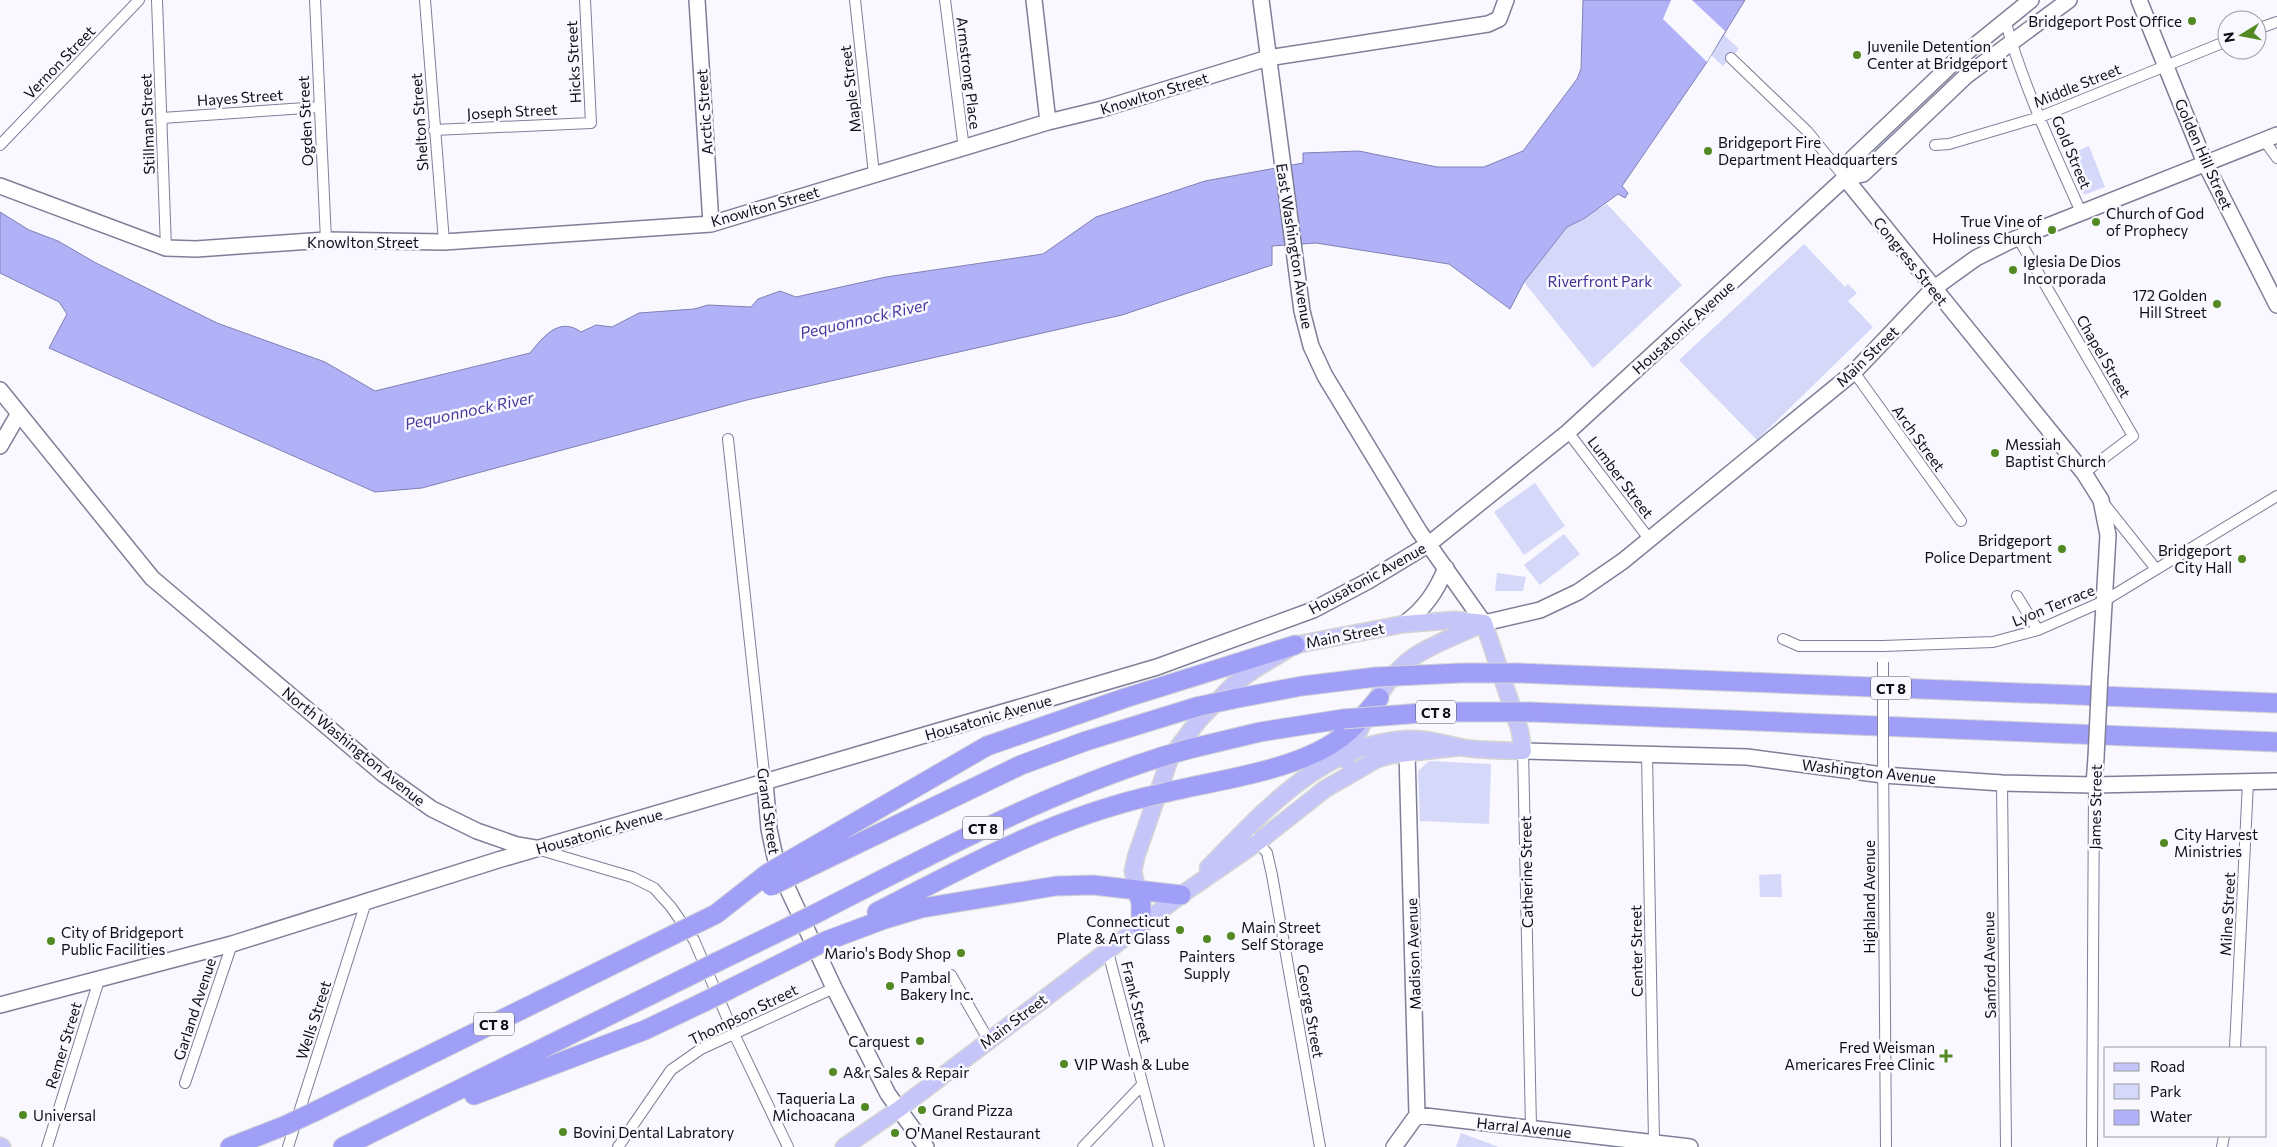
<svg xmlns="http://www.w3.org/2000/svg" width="2277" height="1147" viewBox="0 0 2277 1147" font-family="Commissioner,sans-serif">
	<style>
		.green { fill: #d6d8f9 }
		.water { fill: #b1b1f8; stroke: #8080b4 }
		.pier { fill: #f8f8fe }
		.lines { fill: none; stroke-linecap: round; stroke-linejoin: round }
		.street-casing { stroke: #7e7f98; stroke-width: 12 }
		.secondary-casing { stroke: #7e7f98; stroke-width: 18 }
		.primary-casing { stroke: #d4d4d5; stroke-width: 19 }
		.highway-casing { stroke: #d4d4d5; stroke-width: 21 }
		.street { stroke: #fff; stroke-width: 10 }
		.secondary { stroke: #fff; stroke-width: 15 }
		.primary { stroke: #c6c5fa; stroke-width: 16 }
		.highway { stroke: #a09ff7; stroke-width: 19 }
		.street-bridge-casing { stroke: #7e7f98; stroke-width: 12; stroke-linecap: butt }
		.secondary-bridge-casing { stroke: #7e7f98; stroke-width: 18; stroke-linecap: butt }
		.highway-bridge-casing { stroke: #d4d4d5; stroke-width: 21; stroke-linecap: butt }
		.street-bridge { stroke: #fff; stroke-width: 10 }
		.secondary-bridge { stroke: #fff; stroke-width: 15 }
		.highway-bridge { stroke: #a09ff7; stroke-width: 19 }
		.poi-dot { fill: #538922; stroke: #f8f8fe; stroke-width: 2 }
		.labels { text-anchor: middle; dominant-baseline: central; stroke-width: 5; stroke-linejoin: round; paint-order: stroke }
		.shield { fill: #f8f8fe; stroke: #54545c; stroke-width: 1 }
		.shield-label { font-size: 14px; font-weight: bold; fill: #0e0e17 }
		.poi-label { font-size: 15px; fill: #0e0e17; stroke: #f8f8fe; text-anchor: start }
		.street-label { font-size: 15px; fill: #0e0e17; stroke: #f8f8fe }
		.park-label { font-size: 15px; fill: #3f3093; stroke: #f8f8fe }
		.water-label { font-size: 16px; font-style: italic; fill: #47399d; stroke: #f8f8fe }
	</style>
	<rect width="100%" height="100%" fill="#f8f8fe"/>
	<path class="green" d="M1687,0L1739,49L1723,66L1667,15Z
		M2089,146L2105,187L2084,195L2068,155Z
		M1607,204L1682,285L1593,368L1524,282L1567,227Z
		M1804,244L1845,287L1848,284L1857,293L1848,301L1873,327L1757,440L1679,360Z
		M1535,483L1565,526L1524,555L1494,512Z
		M1564,534L1580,554L1540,585L1524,565Z
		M1497,573L1526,577L1523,591H1495Z
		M1429,761L1491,764L1489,824L1420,821L1418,771Z
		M1781,874L1782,897H1760L1759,875Z
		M1461,1133L1499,1147H1456Z"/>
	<path class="water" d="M1583,0H1745L1707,62L1622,186L1628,193L1625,198L1618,194L1585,218L1567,227L1524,282L1510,309L1449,264L1316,243L1272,246V265L1122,315L747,400L422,488L375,492L49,348L67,314L59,302L0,273V212L29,230L58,241L96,263L217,323L325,362L375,391L530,353C543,337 559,316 581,332L596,325L612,327L639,313L694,309L708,305L751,307L758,299L780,291L796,297L886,277L1043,254L1096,217L1205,181L1303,163V153L1359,151L1437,167H1484L1523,151L1577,79L1581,69Z"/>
	<path class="pier" d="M1671,0H1692L1725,31L1707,62L1663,19Z"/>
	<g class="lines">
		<defs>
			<path id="street" d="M157,0L166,248
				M315,0L326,240
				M425,0L444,242
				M855,0L874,174
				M945,0L964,149
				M2005,20C2023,85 2053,150 2081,212
				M2257,29L2277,22
				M1731,58L1807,131L1845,178
				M162,118L320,107
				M434,130L591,123L585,0
				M2264,140L2277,158
				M0,145L139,0
				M1935,145L1949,144L2040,117L2227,41
				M2018,238L2133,436L2084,473
				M1854,372L1961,521
				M1568,432L1650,540
				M728,439L765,782
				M2102,501L2156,569
				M2017,596L2038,630
				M1783,639L1799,646H1883L1993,642L2038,630L2104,601L2277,496
				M1523,751L1531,1127
				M1883,752L1886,1147
				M1647,754L1654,1142L1653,1147
				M2002,783L2006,1147
				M1256,839L1267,853L1272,875L1320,1147
				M537,849L632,877L654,888L671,907L694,940L734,1034L788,1147
				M1108,952L1159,1147
				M951,975L988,1039
				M2235,1048L2248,782
				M185,1083L232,944
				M47,1147L99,980
				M288,1147L366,902
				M618,1147L671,1070L701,1049L834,988
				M1083,1147L1142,1085
				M2092,1147L2094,785
				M2222,1147L2224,1136"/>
			<path id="secondary" d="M697,0L711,224
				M1034,0L1048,122
				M1261,0L1302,311L1311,346L1325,376L1419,531L1484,623L1540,610L1578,592L1623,561L1854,372L1933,289L1976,258L2010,241L2277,135
				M2139,0L2205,163L2277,305
				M1845,178L2084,473L2101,500L2108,535L2100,674
				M1845,178L1863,174L1966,76L2069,0
				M0,186L166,248L196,249L326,240L444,242L711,224L1048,122L1102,109L1268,58L1488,24L1499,19L1506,0
				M0,390L152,578L383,774L432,809L477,831L517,845L535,848
				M0,446L18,415
				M1404,624C1425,608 1436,592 1446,568
				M1523,751L1747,757L1883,775L2002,783L2094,785L2277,781
				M765,782L769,829L775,857L785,883L834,988L888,1094L926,1147
				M2094,785L2096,758
				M0,1005L232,944L498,860L1157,667L1313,610L1368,581L1429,544L1568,432L1845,178L1853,158L1952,64L2031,0
				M1417,1115L1690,1147
				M1394,1147L1417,1115L1407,753"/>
			<path id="primary" d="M1346,760C1360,726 1384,676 1415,656C1437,642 1461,634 1484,623
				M1208,868C1263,812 1322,744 1407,739C1425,738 1441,743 1459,747C1480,751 1502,750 1523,751L1520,731L1484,623
				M1137,890L1133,871L1136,857L1170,758L1198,721L1234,684L1255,669L1295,645L1404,624L1455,620L1484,623
				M0,1146L2,1147
				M844,1147L899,1109L1181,895L1258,842L1325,789L1377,759L1391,755L1460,747"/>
			<path id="highway" d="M1518,673L2277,703
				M1233,699L1302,686L1376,677
				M1530,712L2277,742
				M1189,749L1260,732L1343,719
				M1168,792C1218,780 1290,771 1333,743C1351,732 1365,714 1379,698
				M787,862L987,746L1125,698L1295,645
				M793,875L1021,765L1086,741L1196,707
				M1137,890L1141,903V925
				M877,912C967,866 1047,821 1146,797
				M716,914L767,874
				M813,915C927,857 1038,796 1161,757
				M826,941L882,920L922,908L1056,886L1093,885L1181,895
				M715,963L791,926
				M728,990L804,952
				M474,1095L645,1030L706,1001
				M314,1112L673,935
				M230,1147L284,1126
				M343,1147L693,974"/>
		</defs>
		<use href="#street" class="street-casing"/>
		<use href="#secondary" class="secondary-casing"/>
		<use href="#primary" class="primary-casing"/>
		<use href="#highway" class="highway-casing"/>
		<use href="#street" class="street"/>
		<use href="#secondary" class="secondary"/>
		<use href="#primary" class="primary"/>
		<use href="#highway" class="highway"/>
		<defs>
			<path id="street-bridge" d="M1883,662V752"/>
			<path id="secondary-bridge" d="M2096,758L2100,674"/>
			<path id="highway-bridge" d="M1376,677L1461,673H1518
				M1196,707L1233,699
				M1343,719L1436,712H1530
				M1161,757L1189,749
				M1146,797L1168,792
				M767,874L787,862
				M771,886L793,875
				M791,926L813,915
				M673,935L716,914
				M804,952L826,941
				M693,974L715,963
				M706,1001L728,990
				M284,1126L314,1112"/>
		</defs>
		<use href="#street-bridge" class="street-bridge-casing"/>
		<use href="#secondary-bridge" class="secondary-bridge-casing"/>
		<use href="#highway-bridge" class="highway-bridge-casing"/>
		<use href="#street-bridge" class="street-bridge"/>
		<use href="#secondary-bridge" class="secondary-bridge"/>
		<use href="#highway-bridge" class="highway-bridge"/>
	</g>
	<g class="poi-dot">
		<circle cx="2192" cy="21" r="5"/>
		<circle cx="1857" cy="55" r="5"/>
		<circle cx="1708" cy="151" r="5"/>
		<circle cx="2096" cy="222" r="5"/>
		<circle cx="2052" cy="230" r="5"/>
		<circle cx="2013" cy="270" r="5"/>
		<circle cx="2217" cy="304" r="5"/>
		<circle cx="1995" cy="453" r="5"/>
		<circle cx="2062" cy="549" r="5"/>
		<circle cx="2242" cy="559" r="5"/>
		<circle cx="2164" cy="843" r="5"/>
		<circle cx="1180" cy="930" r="5"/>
		<circle cx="1231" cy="936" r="5"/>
		<circle cx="1207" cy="939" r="5"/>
		<circle cx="51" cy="941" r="5"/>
		<circle cx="961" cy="953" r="5"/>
		<circle cx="890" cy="986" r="5"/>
		<circle cx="920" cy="1041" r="5"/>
		<path d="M1943.5 1048.5h5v5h5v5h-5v5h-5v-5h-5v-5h5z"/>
		<circle cx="1064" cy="1064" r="5"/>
		<circle cx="833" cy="1072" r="5"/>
		<circle cx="865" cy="1107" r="5"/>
		<circle cx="922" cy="1110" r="5"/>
		<circle cx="23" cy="1115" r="5"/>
		<circle cx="563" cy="1132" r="5"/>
		<circle cx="895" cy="1133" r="5"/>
	</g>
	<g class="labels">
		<g class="shield">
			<rect x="1871" y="676.5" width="40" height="23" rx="4"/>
			<rect x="1416" y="700.5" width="40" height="23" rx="4"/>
			<rect x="963" y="816.5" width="40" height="23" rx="4"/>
			<rect x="474" y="1012.5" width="40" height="23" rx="4"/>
		</g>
		<g class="shield-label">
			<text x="1891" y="688">CT 8</text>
			<text x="1436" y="712">CT 8</text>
			<text x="983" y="828">CT 8</text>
			<text x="494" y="1024">CT 8</text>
		</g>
		<g class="poi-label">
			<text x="2182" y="21" text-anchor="end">Bridgeport Post Office</text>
			<text x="1867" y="46">Juvenile Detention<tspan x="1867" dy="17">Center at Bridgeport</tspan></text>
			<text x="1718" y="142">Bridgeport Fire<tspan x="1718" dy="17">Department Headquarters</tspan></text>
			<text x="2106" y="213">Church of God<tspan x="2106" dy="17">of Prophecy</tspan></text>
			<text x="2042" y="221" text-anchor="end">True Vine of<tspan x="2042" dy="17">Holiness Church</tspan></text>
			<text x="2023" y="261">Iglesia De Dios<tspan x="2023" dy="17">Incorporada</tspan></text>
			<text x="2207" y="295" text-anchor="end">172 Golden<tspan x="2207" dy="17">Hill Street</tspan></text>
			<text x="2005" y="444">Messiah<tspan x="2005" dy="17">Baptist Church</tspan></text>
			<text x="2052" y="540" text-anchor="end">Bridgeport<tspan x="2052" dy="17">Police Department</tspan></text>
			<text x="2232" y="550" text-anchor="end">Bridgeport<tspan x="2232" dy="17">City Hall</tspan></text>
			<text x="2174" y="834">City Harvest<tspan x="2174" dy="17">Ministries</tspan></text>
			<text x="1170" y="921" text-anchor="end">Connecticut<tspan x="1170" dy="17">Plate &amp; Art Glass</tspan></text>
			<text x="1241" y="927">Main Street<tspan x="1241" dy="17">Self Storage</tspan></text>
			<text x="61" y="932">City of Bridgeport<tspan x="61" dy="17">Public Facilities</tspan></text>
			<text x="951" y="953" text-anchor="end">Mario's Body Shop</text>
			<text x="1207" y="956" text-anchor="middle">Painters<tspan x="1207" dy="17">Supply</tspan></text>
			<text x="900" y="977">Pambal<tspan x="900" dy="17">Bakery Inc.</tspan></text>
			<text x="910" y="1041" text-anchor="end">Carquest</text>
			<text x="1935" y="1047" text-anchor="end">Fred Weisman<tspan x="1935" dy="17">Americares Free Clinic</tspan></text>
			<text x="1074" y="1064">VIP Wash &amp; Lube</text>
			<text x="843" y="1072">A&amp;r Sales &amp; Repair</text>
			<text x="855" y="1098" text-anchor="end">Taqueria La<tspan x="855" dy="17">Michoacana</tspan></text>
			<text x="932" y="1110">Grand Pizza</text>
			<text x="33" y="1115">Universal</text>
			<text x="573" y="1132">Bovini Dental Labratory</text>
			<text x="905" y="1133">O'Manel Restaurant</text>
		</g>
		<g class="street-label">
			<text transform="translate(59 62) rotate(-46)">Vernon Street</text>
			<text transform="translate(573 62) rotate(-93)">Hicks Street</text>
			<text transform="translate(969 73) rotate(83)">Armstrong Place</text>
			<text transform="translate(2077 85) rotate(-22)">Middle Street</text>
			<text transform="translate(850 89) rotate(-97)">Maple Street</text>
			<text transform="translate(1154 93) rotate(-17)">Knowlton Street</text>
			<text transform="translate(240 97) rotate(-4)">Hayes Street</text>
			<text transform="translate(512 111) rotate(-3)">Joseph Street</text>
			<text transform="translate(704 112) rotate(-94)">Arctic Street</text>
			<text transform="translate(305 121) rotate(-93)">Ogden Street</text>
			<text transform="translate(419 122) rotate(-94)">Shelton Street</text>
			<text transform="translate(147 124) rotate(-92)">Stillman Street</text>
			<text transform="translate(2072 152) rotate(67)">Gold Street</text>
			<text transform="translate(2204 154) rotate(66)">Golden Hill Street</text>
			<text transform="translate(765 206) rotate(-16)">Knowlton Street</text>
			<text x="363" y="242">Knowlton Street</text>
			<text transform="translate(1295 246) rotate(81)">East Washington Avenue</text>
			<text transform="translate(1911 261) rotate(51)">Congress Street</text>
			<text transform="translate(1683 327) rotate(-42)">Housatonic Avenue</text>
			<text transform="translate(1867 356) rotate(-44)">Main Street</text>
			<text transform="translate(2104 356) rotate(60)">Chapel Street</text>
			<text transform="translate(1919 438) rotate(54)">Arch Street</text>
			<text transform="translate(1621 477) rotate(53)">Lumber Street</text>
			<text transform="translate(1367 578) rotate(-29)">Housatonic Avenue</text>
			<text transform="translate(2053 605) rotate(-22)">Lyon Terrace</text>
			<text transform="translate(1345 635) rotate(-11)">Main Street</text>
			<text transform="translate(988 717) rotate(-16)">Housatonic Avenue</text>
			<text transform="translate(354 746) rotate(39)">North Washington Avenue</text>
			<text transform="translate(1869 771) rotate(6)">Washington Avenue</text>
			<text transform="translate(2095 807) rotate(-89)">James Street</text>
			<text transform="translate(769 811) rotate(82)">Grand Street</text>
			<text transform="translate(599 831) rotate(-16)">Housatonic Avenue</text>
			<text transform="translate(1526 872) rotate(-91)">Catherine Street</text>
			<text transform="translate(1869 897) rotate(-90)">Highland Avenue</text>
			<text transform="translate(2227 914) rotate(-87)">Milne Street</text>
			<text transform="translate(1636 951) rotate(-91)">Center Street</text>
			<text transform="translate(1413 954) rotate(-92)">Madison Avenue</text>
			<text transform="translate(1989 965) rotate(-91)">Sanford Avenue</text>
			<text transform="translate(1137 1002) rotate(76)">Frank Street</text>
			<text transform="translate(194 1009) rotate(-72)">Garland Avenue</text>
			<text transform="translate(1311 1011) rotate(80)">George Street</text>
			<text transform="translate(743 1014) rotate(-26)">Thompson Street</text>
			<text transform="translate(313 1020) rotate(-72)">Wells Street</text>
			<text transform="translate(1013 1021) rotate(-37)">Main Street</text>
			<text transform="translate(63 1045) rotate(-73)">Remer Street</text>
			<text transform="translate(1524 1127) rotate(6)">Harral Avenue</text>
		</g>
		<g class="park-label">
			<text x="1600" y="281">Riverfront Park</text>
		</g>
		<g class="water-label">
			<text transform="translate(864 318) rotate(-13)">Pequonnock River</text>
			<text transform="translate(469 410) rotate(-12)">Pequonnock River</text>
		</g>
	</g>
	<rect x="2104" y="1047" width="162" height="90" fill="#f8f8fe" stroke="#9a9aa2"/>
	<rect x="2114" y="1063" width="25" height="8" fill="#c6c5fa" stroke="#9a9aa2"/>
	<text x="2150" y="1072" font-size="15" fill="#0e0e17">Road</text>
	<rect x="2114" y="1084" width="25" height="15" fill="#d6d8f9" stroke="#9a9aa2"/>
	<text x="2150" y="1097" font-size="15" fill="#0e0e17">Park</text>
	<rect x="2114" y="1110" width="25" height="15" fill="#b1b1f8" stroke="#9a9aa2"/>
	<text x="2150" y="1122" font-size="15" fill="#0e0e17">Water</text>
	<g transform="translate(2242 35) rotate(260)"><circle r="24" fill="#f8f8fe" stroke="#9a9aa2"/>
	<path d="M0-4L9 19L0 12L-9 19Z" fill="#538922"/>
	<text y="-8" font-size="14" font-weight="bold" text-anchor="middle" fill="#0e0e17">N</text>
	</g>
</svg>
